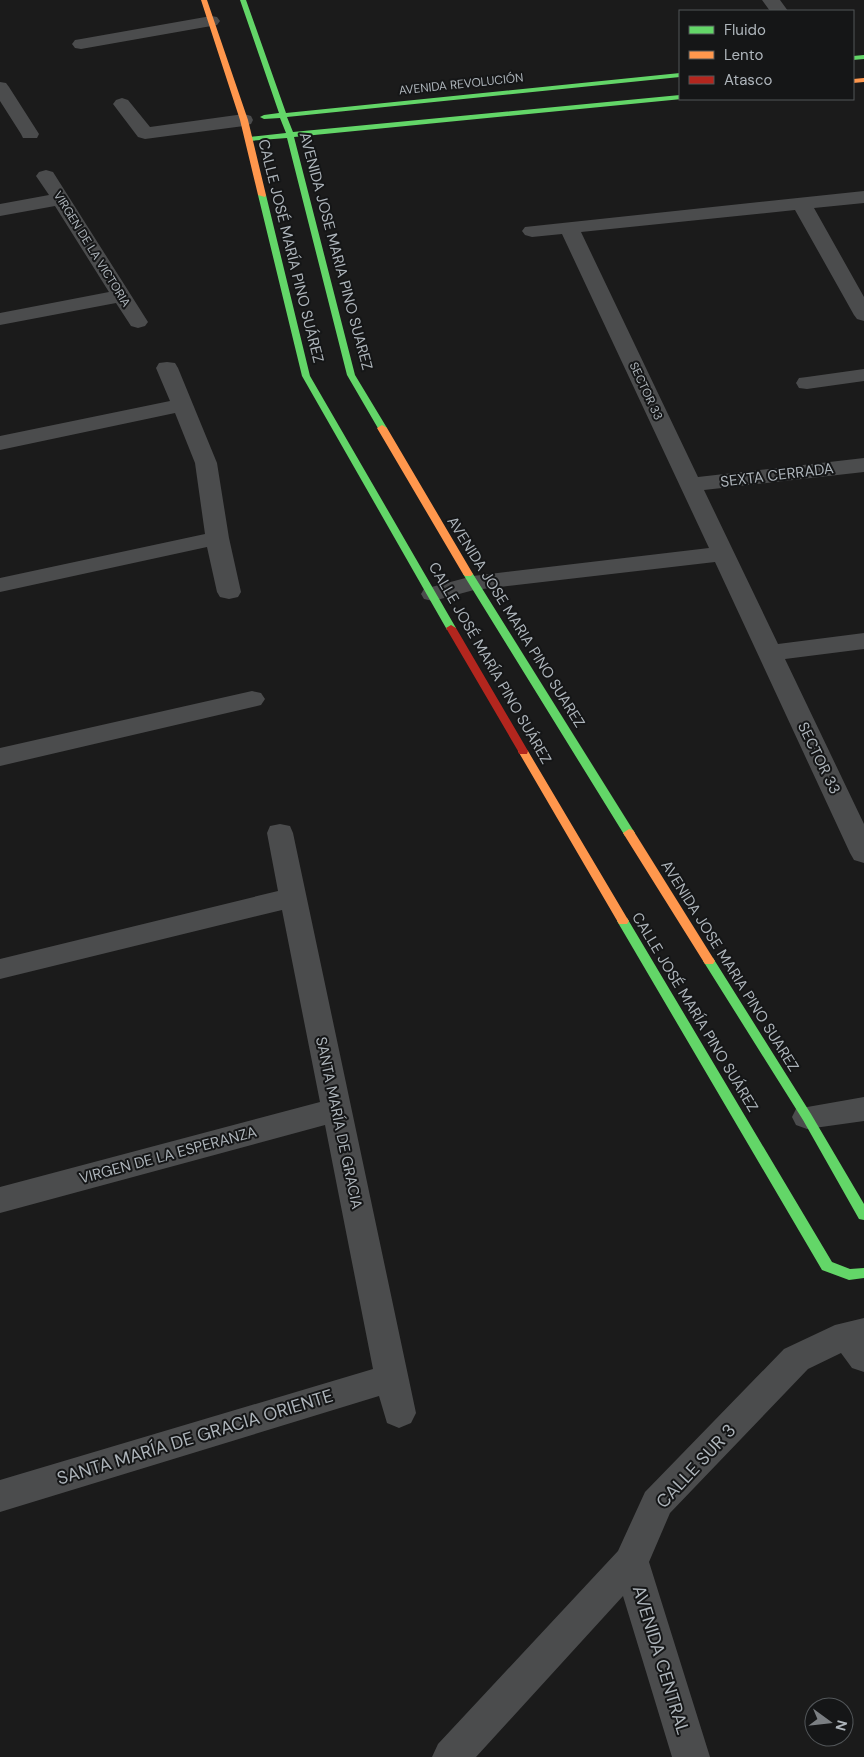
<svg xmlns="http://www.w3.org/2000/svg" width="864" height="1757" viewBox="0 0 864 1757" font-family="'DM Sans',sans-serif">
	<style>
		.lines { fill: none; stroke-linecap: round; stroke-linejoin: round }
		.street { fill: #4b4c4d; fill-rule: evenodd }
		.fast { fill: #63d668; fill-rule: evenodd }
		.slow { fill: #ff974d; fill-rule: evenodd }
		.jam { fill: #b3261e; fill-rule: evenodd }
		.labels { text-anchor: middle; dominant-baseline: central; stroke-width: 4; stroke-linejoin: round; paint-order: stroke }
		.far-street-label { font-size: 12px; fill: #aeb5bb; stroke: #151617 }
		.street-label { font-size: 15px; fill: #aeb5bb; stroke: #151617 }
		.near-street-label { font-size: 18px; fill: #aeb5bb; stroke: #151617 }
	</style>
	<rect width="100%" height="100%" fill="#1b1b1b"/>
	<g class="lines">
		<path class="street" d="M762,0H780L788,11H770Z
			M211,16L217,17L220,21L217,25L81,49L75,48L72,44L75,40L81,39Z
			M0,82L6,83L9,87L39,134L37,138H23L21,134L0,101Z
			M122,98L128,100L150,127L244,114L251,116L253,120L251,124L244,126L145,139L138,137L113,104L116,100Z
			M46,170L53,172L148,322L145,326L138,328L131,326L116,303L0,325V313L109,292L55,206L0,216V204L49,195L36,176L39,172Z
			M864,191V203L814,208L864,297V321L857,319L854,315L795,210L581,232L698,477L864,458V472L704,490L778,644L864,633V649L785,659L864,824V863L854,860L850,853L715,562L474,590L433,601L424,599L421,594L424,589L473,576L709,548L562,234L532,237L525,235L522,231L525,227Z
			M167,362L175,363L178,368L217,463L229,538L241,592L238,597L229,599L220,597L217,592L207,547L0,592V578L205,534L195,463L175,413L0,450V436L170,401L156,368L159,363Z
			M864,369V381L807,389L799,388L796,383L799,378L807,377Z
			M252,691L261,693L265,699L261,705L0,766V748Z
			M280,824L290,826L293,833L416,1413L411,1423L399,1428L387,1423L379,1396L0,1512V1480L373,1369L325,1125L0,1213V1187L320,1102L282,910L0,979V959L278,891L267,833L270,826Z
			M864,1097V1121L807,1129L796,1125L792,1117L796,1109Z
			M864,1318V1372L852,1368L841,1353L808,1369L670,1513L649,1562L710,1757H672L623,1596L476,1757H432L438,1744L618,1551L645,1492L784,1349L835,1325Z"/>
		<path class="fast" d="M240,0H246L286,113L680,73V77L287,117L293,132L680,95V99H682L294,137L355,375L387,428L385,430H379L347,375L287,138L249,141L245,139L249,137L286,133L280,118L264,119L260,117L264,115L279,113Z
			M864,55V59L853,60V56Z
			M259,193L266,195L310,376L456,628L455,630H447L446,628L302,376L258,195Z
			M468,571L473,574L633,830L635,833L633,836H625L463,574Z
			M623,917L627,918L832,1262L850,1269L864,1268V1278L849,1280L822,1270L617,921Z
			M709,957L713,958L811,1114L864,1204V1220L859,1219L803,1120L705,964L703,961L705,958Z"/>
		<path class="slow" d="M201,0H207L248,120L266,195L265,197L258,195L240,120Z
			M864,78V82L853,83V79Z
			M382,425L387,428L473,574L471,576H465L463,574L377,428Z
			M523,747L528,751L627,918L629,921L627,924H619L518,751Z
			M629,829L633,830L713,958L715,961L713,964H705L623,833Z"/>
		<path class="jam" d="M451,625L456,628L528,751L527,754H519L518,751L446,628Z"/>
	</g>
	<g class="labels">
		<g class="far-street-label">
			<text transform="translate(461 84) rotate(-6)">AVENIDA REVOLUCIÓN</text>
			<text transform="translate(92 249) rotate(58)">VIRGEN DE LA VICTORIA</text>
			<text transform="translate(646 391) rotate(65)">SECTOR 33</text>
		</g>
		<g class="street-label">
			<text transform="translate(291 251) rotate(76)">CALLE JOSÉ MARÍA PINO SUÁREZ</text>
			<text transform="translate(336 251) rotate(75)">AVENIDA JOSE MARIA PINO SUAREZ</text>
			<text transform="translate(777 475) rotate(-7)">SEXTA CERRADA</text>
			<text transform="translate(516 622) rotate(58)">AVENIDA JOSE MARIA PINO SUAREZ</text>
			<text transform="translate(490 663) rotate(60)">CALLE JOSÉ MARÍA PINO SUÁREZ</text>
			<text transform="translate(819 758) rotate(64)">SECTOR 33</text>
			<text transform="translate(730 966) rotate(58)">AVENIDA JOSE MARIA PINO SUAREZ</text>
			<text transform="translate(695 1012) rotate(59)">CALLE JOSÉ MARÍA PINO SUÁREZ</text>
			<text transform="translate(339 1123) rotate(78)">SANTA MARÍA DE GRACIA</text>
			<text transform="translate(168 1155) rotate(-15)">VIRGEN DE LA ESPERANZA</text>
		</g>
		<g class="near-street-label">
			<text transform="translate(195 1437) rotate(-17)">SANTA MARÍA DE GRACIA ORIENTE</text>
			<text transform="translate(696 1466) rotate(-47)">CALLE SUR 3</text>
			<text transform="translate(661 1660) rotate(73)">AVENIDA CENTRAL</text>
		</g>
	</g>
	<rect x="679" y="10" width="175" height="90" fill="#151617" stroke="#525659"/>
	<rect x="689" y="26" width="25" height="8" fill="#63d668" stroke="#525659"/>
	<text x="724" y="35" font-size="15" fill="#aeb5bb">Fluido</text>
	<rect x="689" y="51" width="25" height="8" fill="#ff974d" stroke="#525659"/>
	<text x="724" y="60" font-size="15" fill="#aeb5bb">Lento</text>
	<rect x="689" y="76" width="25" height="8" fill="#b3261e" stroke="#525659"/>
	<text x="724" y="85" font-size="15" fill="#aeb5bb">Atasco</text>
	<g transform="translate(829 1722) rotate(105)"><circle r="24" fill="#151617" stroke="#525659"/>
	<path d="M0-4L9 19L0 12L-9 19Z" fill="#7b7f83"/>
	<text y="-8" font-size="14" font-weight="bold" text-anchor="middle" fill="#aeb5bb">N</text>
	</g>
</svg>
